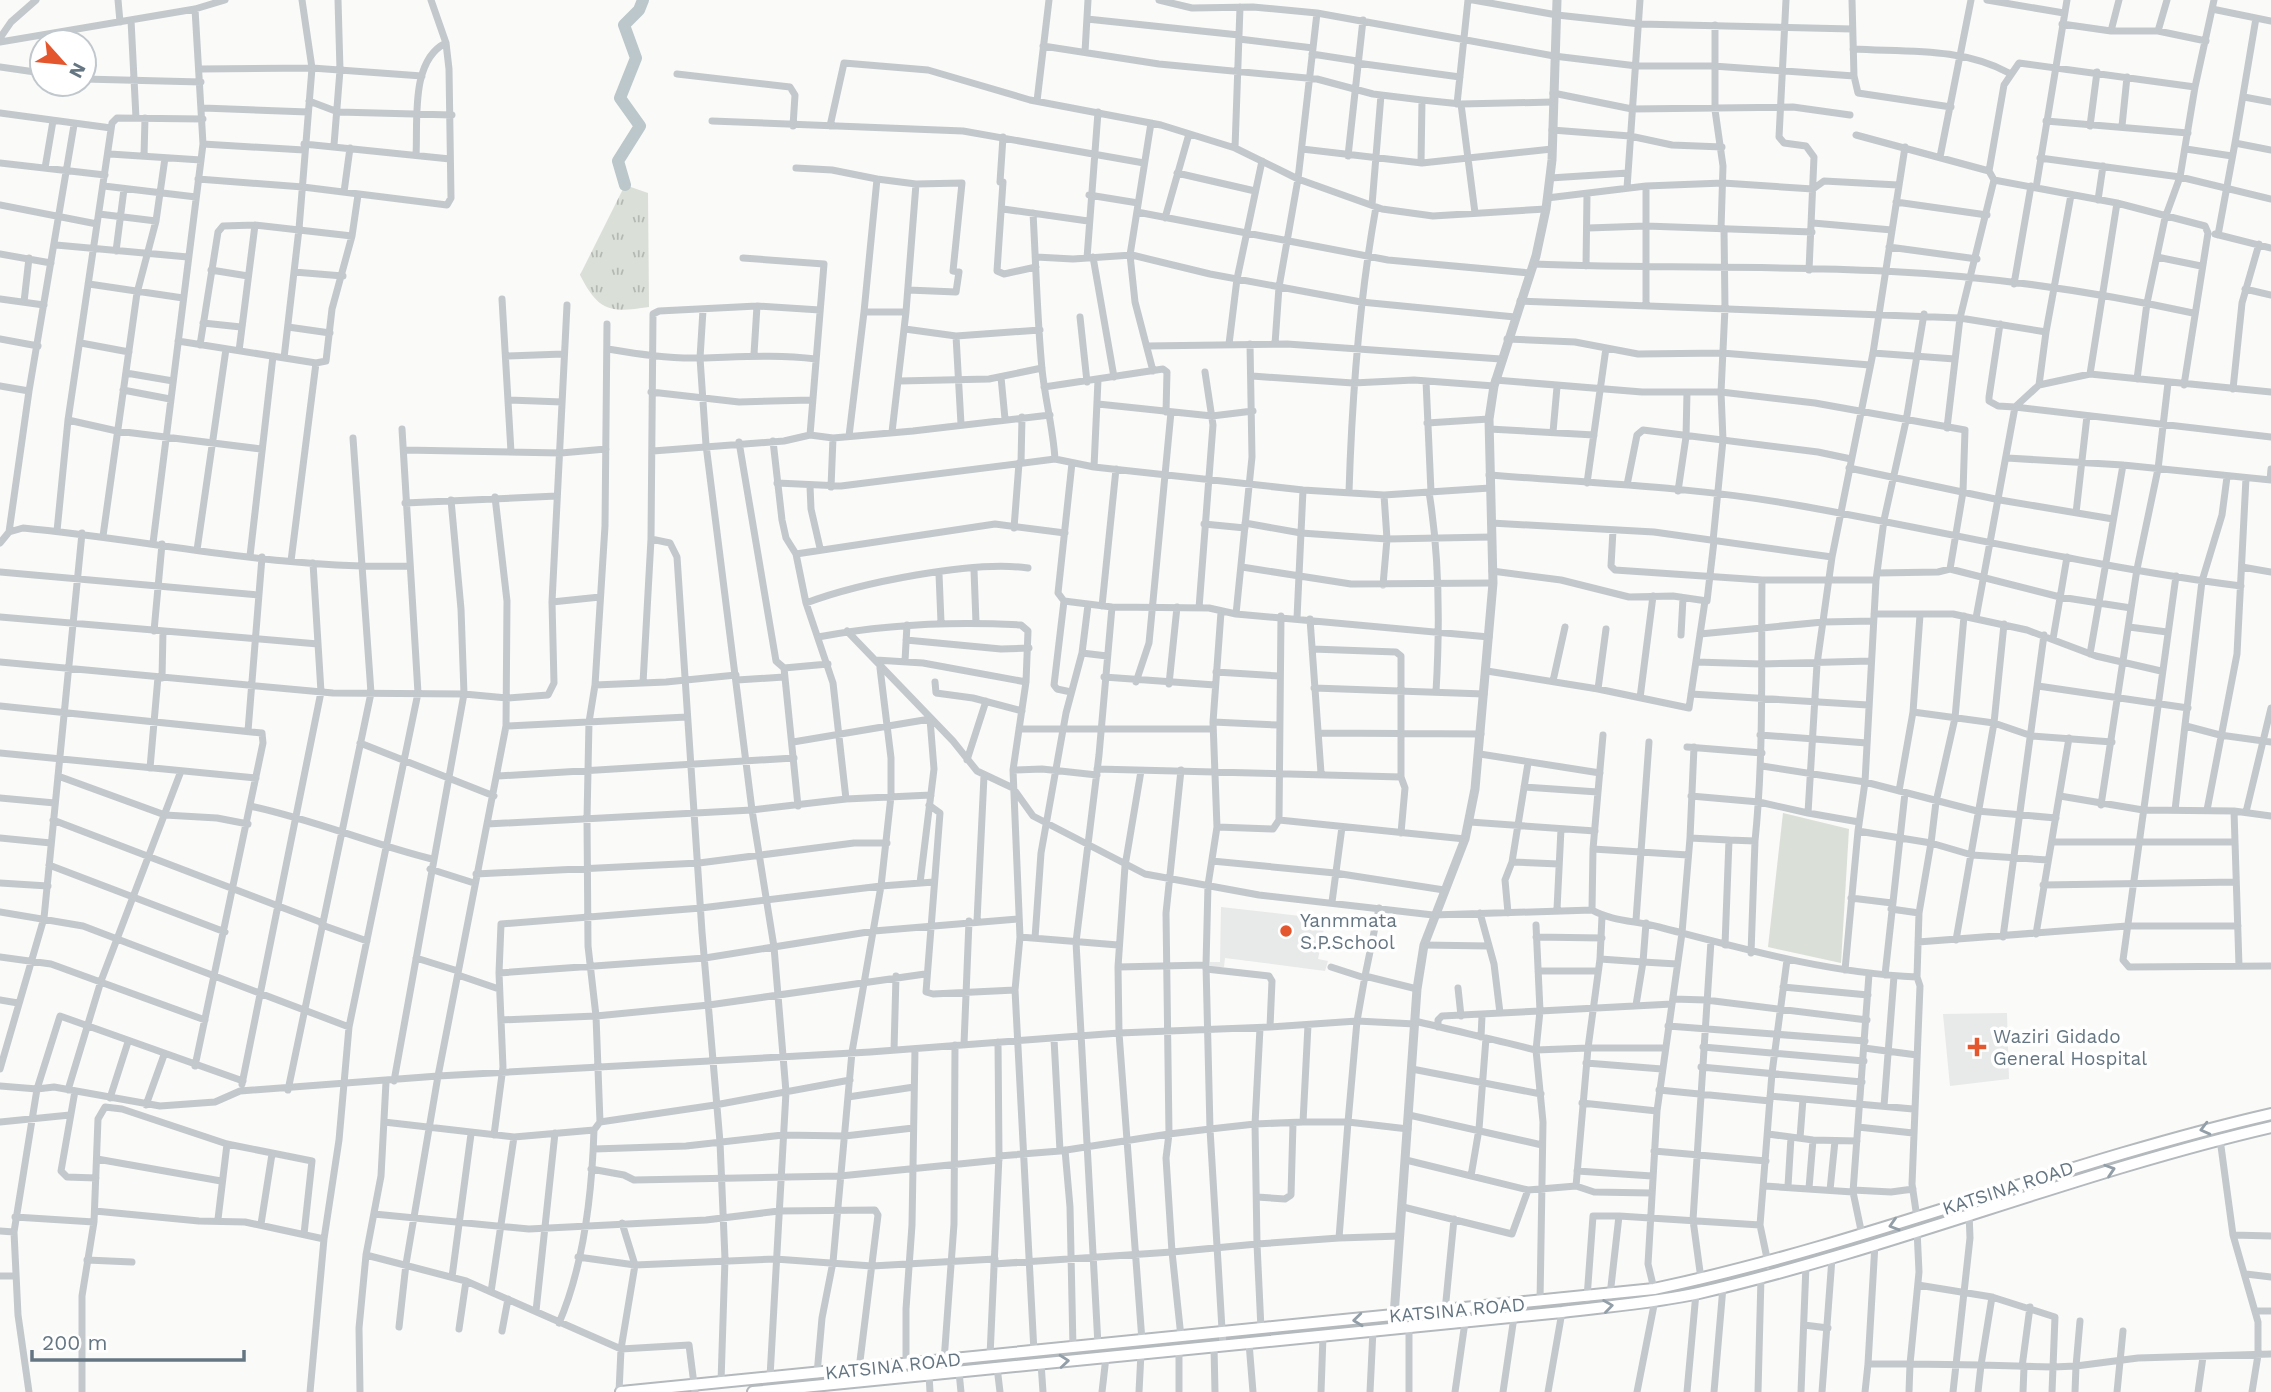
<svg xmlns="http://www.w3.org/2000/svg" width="2271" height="1392" viewBox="0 0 2271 1392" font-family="'Work Sans',sans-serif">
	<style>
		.built { fill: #e8e9e9 }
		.grass { fill: url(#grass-tufts) }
		.park { fill: #dadfd7 }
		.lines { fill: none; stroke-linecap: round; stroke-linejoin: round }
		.river { stroke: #bbc7cb; stroke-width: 12 }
		.trunk-casing { stroke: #b4b9bd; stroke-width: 14 }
		.minor { stroke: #c3c8cc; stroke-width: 7 }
		.tertiary { stroke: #c3c8cc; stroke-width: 9 }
		.trunk { stroke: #fff; stroke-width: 10 }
		.oneway { stroke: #939fa8 }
		.poi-dot { fill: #e4572e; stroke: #fff; stroke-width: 2.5 }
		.labels { text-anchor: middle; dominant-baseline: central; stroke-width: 7; stroke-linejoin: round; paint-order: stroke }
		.poi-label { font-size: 19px; fill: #657683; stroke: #fff; text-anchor: start }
		.street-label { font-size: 19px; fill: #657683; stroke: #fff }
	</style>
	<defs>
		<pattern id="grass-tufts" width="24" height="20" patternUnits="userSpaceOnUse" patternTransform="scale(1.75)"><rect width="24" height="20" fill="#dadfd7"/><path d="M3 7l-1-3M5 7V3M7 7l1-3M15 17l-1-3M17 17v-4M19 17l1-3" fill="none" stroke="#b4b9b4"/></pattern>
	</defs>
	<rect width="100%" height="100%" fill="#fafaf8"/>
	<path class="built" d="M1221,907L1326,919L1318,959L1328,961L1325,971L1225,958L1224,967H1210V962H1220Z
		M2007,1013L2009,1079L1950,1086L1943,1014Z"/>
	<path class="grass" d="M625,185L648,193L649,307C610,313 599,312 580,275Z"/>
	<path class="park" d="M1783,813L1849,829L1841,963L1768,947Z"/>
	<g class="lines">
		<path class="river" d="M625,185L618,161L640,126L620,98L636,58L624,25L639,10L643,0"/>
		<defs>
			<path id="trunk" d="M621,1392L1654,1289C1863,1245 2062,1162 2271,1114
				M753,1392L1562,1312C1608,1306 1654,1303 1699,1293C1893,1248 2077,1172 2271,1127"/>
		</defs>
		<use href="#trunk" class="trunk-casing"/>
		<path class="minor" d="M118,0L120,22
			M1159,0L1192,8L1253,7L1317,13L1554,56L1637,66H1713L1854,76
			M1473,0L1557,15L1640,24L1852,29
			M1786,0L1779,137L1784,143L1806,146L1814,157L1809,270
			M1852,0L1854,76L1858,93L1951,107
			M1987,0L2064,13
			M2212,9L2271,21
			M1087,19L1239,35
			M131,20L136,118
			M2062,24L2111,31H2158L2206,41
			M1715,25V110L1723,166L1721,229
			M2111,31L2119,0
			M2158,31L2167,0
			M0,38L11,22L36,0
			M1239,39L1313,48
			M0,42L195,9L225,0
			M1043,46L1159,64L1317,79L1373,94L1422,100L1461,104L1553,102
			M1853,49C1905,52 1962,47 2009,73
			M1085,52L1088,0
			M1312,54L1357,61
			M1357,63L1460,77
			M0,67L42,73
			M200,69L312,68L422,76
			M677,74L790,87L795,95L793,126
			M84,79L201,82
			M1553,93L1632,109L1793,107L1850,115
			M2244,97L2271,102
			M309,101L338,112L452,115
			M1037,101L1049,0
			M1457,104L1468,0
			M1461,104L1475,213
			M203,108L308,112
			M0,113L111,128
			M712,121L963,131L1144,163
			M2046,121L2188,133
			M1151,123L1130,255L1135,302L1153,371
			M830,126L844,63L928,70L1030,100L1161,125L1235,148L1298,179L1382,209L1433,216L1546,209
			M2090,126L2097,72
			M2122,126L2127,77
			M1552,130L1630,136L1672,145L1722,147
			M1856,135L1989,171L1994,180L1960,318L2046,332
			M2235,143L2256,18
			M203,144L304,150
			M304,144L450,159
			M334,145L340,70L338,0
			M1235,148L1240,7
			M1302,149L1422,163L1552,149
			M2186,149L2232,156
			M110,154L201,160
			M416,155C418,122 410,60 446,43
			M144,156L145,118
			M1348,156L1363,20
			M1940,157L1971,0
			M2040,158L2180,177L2271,199
			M0,163L105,175
			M1421,163L1422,100
			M45,168L53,121
			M796,168L832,170L877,179L864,312H906L916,184
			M1989,171L2004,85L2019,63L2195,87
			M1177,173L1255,191
			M1550,178L1628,173
			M198,179L303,187L447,205L451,198L449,69L446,43L431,0
			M877,179L916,184L962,183L953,271L959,272L956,292L908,290
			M1994,180L2117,203L2205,226L2208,233L2184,385
			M1000,182L1003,137
			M1003,182L997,271L1004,274L1036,267
			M104,186L196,197
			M1627,188L1640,0
			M2036,188L2067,0
			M344,192L350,148
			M1089,195L1138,203
			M1547,198L1646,186L1723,183L1813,189L1824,181L1898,185
			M2098,200L2103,166
			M1896,202L1987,215
			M0,205L97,224
			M1372,205L1381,95
			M1003,209L1088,221
			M1137,212L1388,260L1530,273
			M1033,213C1036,265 1037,317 1042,369C1045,400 1053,427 1055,459
			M99,214L156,221
			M1165,218L1189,134
			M1813,223L1892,230
			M1588,228L1646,226L1812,232
			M2215,234L2271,248
			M2218,235L2235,143L2271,150
			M56,245L188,257
			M1889,247L1977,259
			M116,251L124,189
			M0,254L51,263
			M1036,257L1073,259L1132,255L1210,274L1361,302L1515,317
			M1093,257L1114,377
			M2157,257L2201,266
			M743,258L824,264L810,435
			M1087,258L1098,112
			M1533,264C1650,269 1767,265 1883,271C1987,276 2092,291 2193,313
			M1586,266L1587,195
			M211,270L248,276
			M294,272L343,276
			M89,284L183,298
			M2014,284L2031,186
			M2245,289L2271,295
			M0,299L44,305
			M502,299L511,452
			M1520,301L1960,318L1947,428
			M24,302L29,258
			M1646,306V186
			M703,310L700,358L706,445L752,810L774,947L786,1092L770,1377
			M1080,317L1087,382
			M203,323L241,327
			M2000,324L1989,397V401L1998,406L2015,407L2039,385L2090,374L2271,392
			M288,327L330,333
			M905,329L956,336L1040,330
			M956,336L961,424
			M0,339L38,346
			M1507,339L1575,342L1638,354L1722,353L1870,365
			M178,341L316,363L326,361L332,309L352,236L358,195
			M81,343L129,352
			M1229,344L1237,279L1262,161
			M1275,344L1279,287L1298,179L1317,13
			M200,345L218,232L223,226L255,225L352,236
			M1147,346L1287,344L1501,359
			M608,349C638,354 669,359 701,358C740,357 776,354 816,359
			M239,351L255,225
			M1873,353L1955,359
			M754,354L757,306
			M506,356L563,354
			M284,358L299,229L312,68L302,0
			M126,373L173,381
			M2090,374L2117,203
			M1252,376L1353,383L1414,380L1494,386
			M1001,377L1005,419
			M2137,379L2147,303L2165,218L2180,177L2195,87L2214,0
			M1495,380L1642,392H1721L1815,403L1965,430L1963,492L1950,569
			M899,381L989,379L1042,368
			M1426,381L1431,492
			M2039,385L2046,332L2071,195
			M0,386L29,391
			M1044,387L1163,369L1167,372L1166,412
			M2233,389L2242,303L2259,244
			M123,390L170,399
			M651,392L739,402L811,400
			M509,400L562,402
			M1098,404L1212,416L1253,411
			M68,420L117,431L261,449
			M1427,423L1489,419
			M1489,429L1594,435
			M892,432L906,312
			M1553,432L1557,387
			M849,436L864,312
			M773,441L782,520L786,538L796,554L806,603L833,683L846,799
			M739,442L776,661L784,668L798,806
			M404,450L561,453L606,449
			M653,451L784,441L810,435L833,438L913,431L1050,415
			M2007,458L2123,465L2271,480
			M1021,463L1022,417
			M1072,463L1058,593L1064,601L1112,607L1209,608L1236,614L1489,637
			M1094,467L1098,380
			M1849,468L2000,500L2113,519
			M1489,475C1591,483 1696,487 1796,505C1944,531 2092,567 2241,586
			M2270,480L2271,469
			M777,483L841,486L1055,459L1094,467L1303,490L1384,495L1490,488
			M1587,483L1606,348
			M1627,485L1637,435L1643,430L1818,452L1851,459
			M810,486L811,509L820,548
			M831,487L833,438
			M1678,491L1686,437L1687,392
			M1349,492C1352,396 1359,301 1376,207
			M1429,492C1440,559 1440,625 1436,692
			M405,503L557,496
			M2076,513L2087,416
			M1245,523L1301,533L1387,539L1491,537
			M1491,523L1654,532L1832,557
			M1204,524L1245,528
			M1014,528L1019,463
			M1613,530L1611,566L1615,570L1762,580H1876
			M57,531L68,420L112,123L117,118L203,119
			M9,532L29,391L74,125
			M103,536L137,293L156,221L165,158
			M651,539L670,543L677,557L702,932L720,1142L725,1259L721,1382
			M1713,541L1723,440L1721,392L1725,308L1724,229
			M0,543L9,532L23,528C151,540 280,570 409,566
			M153,543L203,144L195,9
			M197,550L226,349
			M796,554L995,524L1065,533
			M250,556L273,356
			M291,561L316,363
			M1242,567L1351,584L1493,583
			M2242,567L2271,572
			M974,570L976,623
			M1492,571L1561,580L1629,597L1673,596L1707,601L1714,541
			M0,572L258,595
			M1877,573L1938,572L1950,569L2060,597L2131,608
			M939,574L941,622
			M2176,576L2123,960L2129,967L2271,966
			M1383,585L1387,539L1384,495
			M1064,601L1054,685L1057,689L1071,692
			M552,602L600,597
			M806,603C859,583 973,560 1028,568
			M1102,606L1116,469
			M1199,608L1213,425L1205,372
			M1221,612L1213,722L1217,827L1208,885L1206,965L1210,1129L1169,1134L1166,1158L1172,1252L1257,1244L1255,1124L1303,1122
			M1236,614L1252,457L1250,344
			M1874,614H1953L2027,630L2096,656L2161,671
			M1964,616L1955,718L1936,802L1931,843L1972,855L2048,860
			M0,617L318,644
			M1297,618L1303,490
			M1976,618L2015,407L2271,437
			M1310,619L1321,773
			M2129,627L2167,632
			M154,631L162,544
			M847,631L953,741L977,771L1013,788L1033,816L1145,874L1259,895L1433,915L1592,910C1611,921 1637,921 1659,927C1744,949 1828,973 1917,977
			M1700,634L1823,622L1873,621
			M1681,635L1683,598
			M818,637C886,624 952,621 1021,625L1028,631L1026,682L1013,770L1020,937L1015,990L1034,1352
			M2053,639L2067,557
			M906,640L1001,649L1029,648
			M1082,653L1107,656
			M2090,654L2123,465
			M876,660L923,663L1026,682
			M905,661L907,625
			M0,662L333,693L464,694L507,698L548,695L554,683L552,602L567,305
			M1696,662L1761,664L1870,661
			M784,668L828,664
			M1487,671L1598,689L1689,708L1705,601
			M1216,672L1279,676
			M1104,677L1215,685
			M162,678L163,631
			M737,680L784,677
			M1553,681L1565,627
			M935,682L936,693L973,698L1022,711
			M1136,682L1149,643L1171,412
			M643,683L651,539L653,314L659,311L757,306L820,310
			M1169,684L1177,607
			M595,685L666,682L736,675
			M2038,686L2188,708
			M1314,688L1484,694
			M1598,689L1606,629
			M1691,694L1868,705
			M1640,698L1653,596
			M0,706L262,733L263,743L195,1066
			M1913,712L1994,723L2032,736L2112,742
			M1213,722L1278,725
			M506,726L687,717
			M2186,726L2220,735L2271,742
			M1019,729H1213
			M248,731L262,557
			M1319,733L1481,734
			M1760,735L1867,743
			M793,742L930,719L934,769L920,883
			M360,743L494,796
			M1687,747L1762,753
			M0,753L256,778
			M1480,754L1600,773
			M967,760L986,701
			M1762,766L1865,782L1977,811L2056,818
			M150,768L158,677
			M1097,769L1401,777V656L1396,652L1312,649
			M1013,770L1042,769L1097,775
			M1141,771L1125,866L1118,967L1119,1033L1142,1341
			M58,776L165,815L217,818L248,824
			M498,776L794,758
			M1524,787L1598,792
			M1899,791L1913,712L1920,615
			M1691,796L1759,802L1808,813
			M2060,796L2143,810L2234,811L2271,816
			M0,798L55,803
			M929,805L940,813L926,992L933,994L1015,990
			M2101,805L2137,569L2158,469L2168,383
			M250,806C312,819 371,844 432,859
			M2175,810L2202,581L2222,515L2227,477
			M2207,810L2237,654L2246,478
			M2234,811L2239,966
			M2246,812L2271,708
			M53,820L323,923
			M1279,820L1465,839
			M1470,822L1595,831
			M1859,822L1808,813L1817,664L1832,557L1873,353L1905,147
			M487,824L752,810L846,799L931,795
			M1217,827L1273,829L1279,820L1281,616
			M1401,833L1405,788L1401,777
			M0,838L51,843
			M1690,838L1694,747
			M1755,841C1764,754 1761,667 1762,580
			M2052,842H2235
			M1593,849L1603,735
			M1212,861L1335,873L1444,890
			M1512,862L1559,864
			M49,865L225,932
			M430,869L474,883
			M476,874L699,863L854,843H887
			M0,883L48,886
			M2043,885L2236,882
			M1851,898L1892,903
			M1332,902L1342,827
			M1557,909L1561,829
			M1891,909L1919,913
			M1592,910L1593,849L1688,855
			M0,912L83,926L349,1027
			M1480,913L1494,964L1500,1013
			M1508,913L1505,880L1512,862L1528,763
			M1636,920L1649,742
			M977,921L984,776
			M1646,923L1643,962L1677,964
			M322,925L367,941
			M1536,925L1540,1011L1672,1004
			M2036,934L2069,738
			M1020,937L1118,945
			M1536,937L1602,938
			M2003,937L2044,635
			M1035,938L1041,853L1066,713L1082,653L1088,605
			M1956,940L1994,723L2004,624
			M1918,942L2127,926H2238
			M1424,945L1488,946
			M1725,945L1729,840L1755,841L1751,953
			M0,957L51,964L205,1020
			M416,958L458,971
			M1600,959L1602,916
			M1118,967L1206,965
			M1331,967L1365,978
			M1206,969L1269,976L1272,981L1270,1027L1357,1021L1365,976L1417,989
			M1845,970L1858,831
			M1538,971H1598
			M499,973L705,958L874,931L1018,919
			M458,975L499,989
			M1885,975L1905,793
			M1365,976L1379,908
			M1783,987L1868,995
			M1458,988L1461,1016
			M1673,999L1706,1000L1867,1020
			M0,1000L18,1003
			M501,1020L596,1016L709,1005L925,974
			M1415,1021C1456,1031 1496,1040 1536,1050L1540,1011L1442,1016L1438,1020V1027
			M1308,1025L1303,1122H1348L1339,1238L1400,1236
			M1668,1026L1865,1041
			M1481,1037L1482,1016
			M1054,1039L1060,1151
			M964,1044L969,921
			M1703,1047L1864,1061
			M1864,1048L1917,1055
			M894,1050L896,976
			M1586,1063L1662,1069
			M1701,1067L1862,1082
			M0,1069L44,918L82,533
			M1412,1069L1541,1094
			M394,1081L464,694L461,609L451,500
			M242,1084L321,692L313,563
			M0,1086L37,1089L54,1087L160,1106L215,1102L240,1091L438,1076L870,1052L1119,1033L1270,1027
			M68,1090L101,981L181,771
			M288,1090L371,693L353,438
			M1659,1090L1770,1101
			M75,1091L61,1171L67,1177L96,1178
			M1770,1096L1803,1099L1800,1138
			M848,1097L914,1087
			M110,1098L128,1042
			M1803,1099L1913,1109
			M1582,1103L1657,1111
			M146,1105L164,1055
			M1884,1106L1894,976
			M1409,1115L1542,1145
			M0,1122L70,1115
			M384,1122L514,1137L594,1130
			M600,1122L715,1105L850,1080
			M1858,1127L1913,1133
			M1408,1129L1348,1122L1357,1021L1415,1024
			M1768,1134L1813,1140L1857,1141
			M494,1135L503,1067L499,973L501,924L701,908L881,886L934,882
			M2220,1139L2233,1235L2258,1322V1355L2252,1392
			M594,1149L686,1146L783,1135L845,1136L913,1128
			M1065,1150L1070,1207L1073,1348
			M1654,1151L1766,1161
			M999,1156L1060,1151L1169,1134L1166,913L1181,770
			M97,1159L221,1181
			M1406,1160L1528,1190
			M591,1169L624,1175L634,1180L840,1176L999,1160
			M1577,1171L1652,1176
			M1471,1176L1479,1129L1486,1038
			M1576,1186L1594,1192L1651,1193
			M1765,1186L1853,1192
			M1788,1186L1791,1137
			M1809,1188L1813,1140
			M1830,1190L1835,1141
			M1853,1190L1891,1192L1913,1189
			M1257,1197L1285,1199L1291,1195L1293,1123
			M1403,1207L1512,1234L1528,1190L1576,1186L1588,1048H1665
			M95,1211L199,1221L245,1222L324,1239
			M374,1214L529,1229L706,1220L779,1211L875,1210L878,1215L859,1369
			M1619,1216L1760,1225
			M15,1217L94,1222
			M1917,1218L1912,1184L1920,986L1917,977L1919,913L1931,843L1858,831L1865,782L1876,580L1884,520L1906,421L1924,314
			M218,1219L227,1144
			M261,1224L272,1154
			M1917,1230L1919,1272L1910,1364L1981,1365L1978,1392
			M0,1231L14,1232
			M1862,1235L1853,1192L1869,974
			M2233,1235L2271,1236
			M1875,1244L1868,1364H1910L1909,1392
			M366,1255L466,1281L621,1349L689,1345L695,1392
			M578,1257L635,1265L775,1259L872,1266L995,1259
			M87,1260L132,1262
			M1768,1263L1760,1225L1772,1073L1787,960
			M994,1264L1172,1252L1181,1337
			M2246,1274L2271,1277
			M0,1276H16
			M452,1277L471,1134
			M1701,1279L1693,1220L1711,941
			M1918,1285L1992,1297L1981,1365L2053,1367L2055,1317L1992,1297
			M1654,1289L1648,1264L1657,1111L1682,933L1690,838L1729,840
			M491,1292L514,1137
			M1587,1298L1593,1216H1619L1610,1295
			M1540,1302L1543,1122L1536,1050L1588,1048L1600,959L1643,962L1636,1005
			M536,1311L555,1133
			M1445,1311L1454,1219
			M2256,1311H2271
			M559,1323C584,1265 592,1193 594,1130L600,1122L596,1016L588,946L587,819L589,722L595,685L605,526L607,324
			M1804,1325L1828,1328
			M399,1327L406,1264L438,1076L506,726L507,601L495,497
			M1409,1327V1392
			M459,1329L466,1281
			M1261,1329L1257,1244L1339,1238
			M502,1331L508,1299
			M1249,1343L1253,1392
			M1098,1345L1076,942L1099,755L1112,607
			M1223,1346L1210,1129L1255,1124L1260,1028
			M1214,1347L1215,1392
			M990,1356L999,1156L998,1042
			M944,1361L954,1224L955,1045
			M1041,1363L1043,1392
			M906,1365V1309L912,1225L915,1049
			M997,1367L1000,1392
			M2022,1367L2030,1307
			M959,1372L961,1392
			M817,1374L822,1318L833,1262L852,1052L881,886L891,796V758L880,668
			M929,1375L930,1392
			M29,1392L18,1315L14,1232L37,1089L60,1016L243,1081
			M82,1392V1296L94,1222L98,1119L105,1107L122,1109L227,1144L312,1161L304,1234
			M310,1392L324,1239L339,1140L349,1027L418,693L402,429
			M360,1392L359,1328L366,1255L381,1176L386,1082
			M619,1392L621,1349L635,1265L622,1223
			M1102,1392L1106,1357
			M1139,1392L1141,1353
			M1179,1392V1350
			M1321,1392L1323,1336
			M1370,1392L1373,1330
			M1455,1392L1465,1322
			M1503,1392L1514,1317
			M1548,1392L1562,1312
			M1637,1392L1655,1300
			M1687,1392L1696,1293
			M1714,1392L1723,1287
			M1758,1392L1761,1277
			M1801,1392L1806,1265
			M1822,1392L1832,1258
			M1865,1392L1868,1364
			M1953,1392L1970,1238L1969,1213
			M2023,1392L2024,1367
			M2052,1392L2053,1367L2076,1366L2080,1321
			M2075,1392L2076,1366L2138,1358L2271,1354
			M2117,1392L2123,1331
			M2198,1392L2203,1357"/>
		<path class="tertiary" d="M1394,1316L1417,989L1424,945L1465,839L1475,789L1493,583L1489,419L1494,386L1536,256L1546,209L1552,160L1557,0"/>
		<use href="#trunk" class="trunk"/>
	</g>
	<defs><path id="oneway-chevron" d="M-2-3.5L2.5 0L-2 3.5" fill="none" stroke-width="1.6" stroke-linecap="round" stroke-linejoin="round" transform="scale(1.75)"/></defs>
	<g class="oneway">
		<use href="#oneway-chevron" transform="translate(2205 1129) rotate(166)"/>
		<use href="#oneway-chevron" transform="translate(2110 1170) rotate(-18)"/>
		<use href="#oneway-chevron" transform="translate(1894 1225) rotate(163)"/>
		<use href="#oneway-chevron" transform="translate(1608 1306) rotate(-8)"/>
		<use href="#oneway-chevron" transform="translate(1358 1320) rotate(174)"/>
		<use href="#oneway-chevron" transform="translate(1064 1361) rotate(-5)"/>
	</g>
	<g class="poi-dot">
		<circle cx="1286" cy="931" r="7"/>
		<path d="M1973.5 1036.5h7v7h7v7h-7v7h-7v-7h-7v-7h7z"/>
	</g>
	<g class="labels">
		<g class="poi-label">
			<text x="1300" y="920">Yanmmata<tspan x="1300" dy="22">S.P.School</tspan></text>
			<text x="1993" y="1036">Waziri Gidado<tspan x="1993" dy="22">General Hospital</tspan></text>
		</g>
		<g class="street-label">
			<text transform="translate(2008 1188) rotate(-18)">KATSINA ROAD</text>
			<text transform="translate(1457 1310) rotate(-5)">KATSINA ROAD</text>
			<text transform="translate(893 1366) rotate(-6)">KATSINA ROAD</text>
		</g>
	</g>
	<g transform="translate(63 63) rotate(117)"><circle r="33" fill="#ffffff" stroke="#c1c8cd" stroke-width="2"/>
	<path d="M0-5L12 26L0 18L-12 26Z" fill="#e4572e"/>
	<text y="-10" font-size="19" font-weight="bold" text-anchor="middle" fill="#657683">N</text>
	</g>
	<path d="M32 1350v10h212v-10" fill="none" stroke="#657683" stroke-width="3.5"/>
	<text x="42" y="1350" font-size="21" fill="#657683" stroke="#ffffff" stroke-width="5" paint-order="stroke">200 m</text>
</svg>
